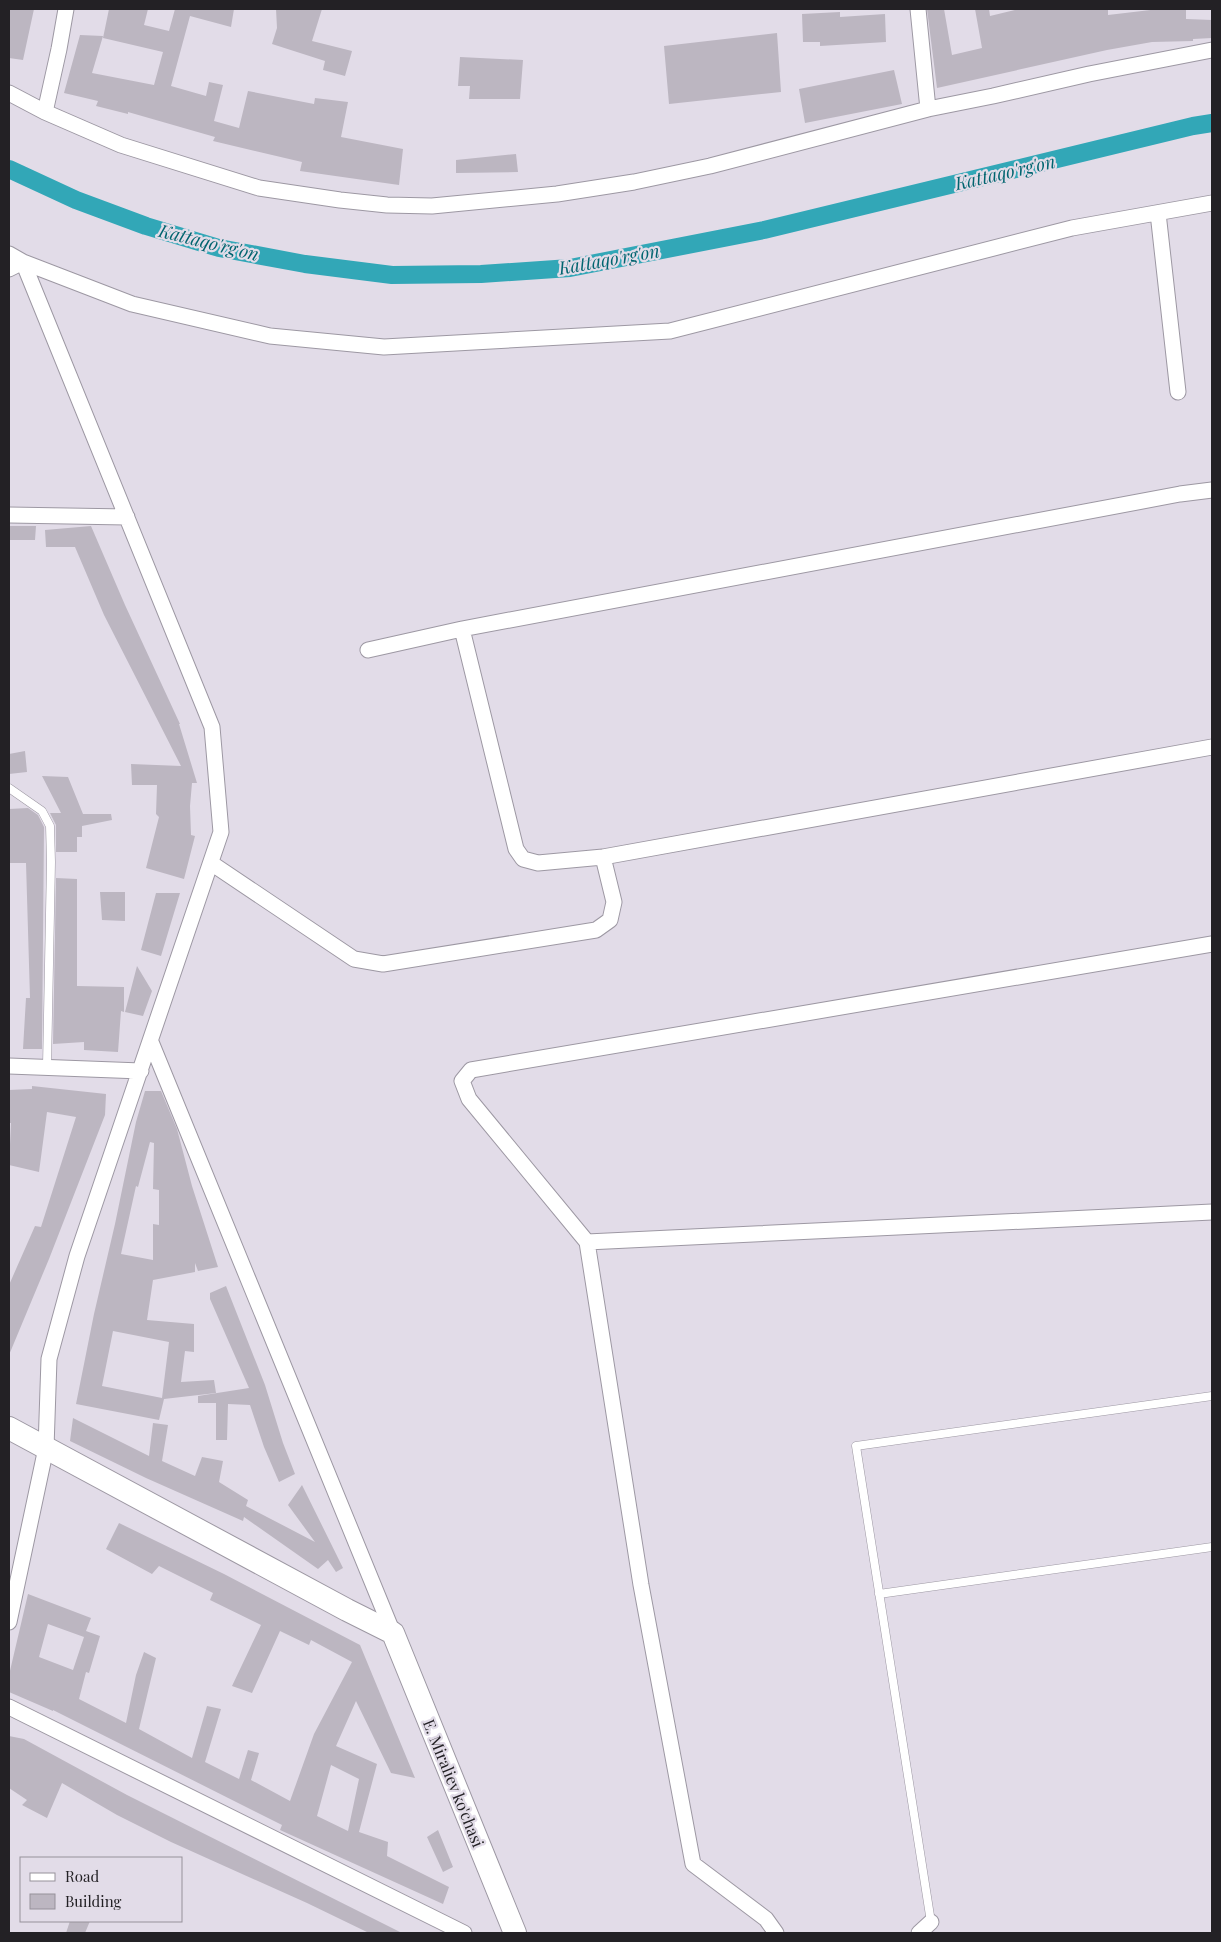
<svg xmlns="http://www.w3.org/2000/svg" width="1221" height="1942" viewBox="0 0 1221 1942" font-family="'Playfair Display',serif">
	<style>
		.lines { fill: none; stroke-linecap: round; stroke-linejoin: round }
		.canal { stroke: #32a7b7; stroke-width: 18 }
		.building { fill: #bcb6c1; fill-rule: evenodd }
		.lane-casing { stroke: #9d98a3; stroke-width: 9 }
		.street-casing { stroke: #9d98a3; stroke-width: 17 }
		.secondary-casing { stroke: #9d98a3; stroke-width: 24 }
		.lane { stroke: #fff; stroke-width: 8 }
		.street { stroke: #fff; stroke-width: 15 }
		.secondary { stroke: #fff; stroke-width: 22 }
		.labels { text-anchor: middle; dominant-baseline: central; stroke-width: 4.5; stroke-linejoin: round; paint-order: stroke }
		.street-label { font-size: 16px; fill: #232125; stroke: #e2dce8 }
		.water-label { font-size: 18px; font-style: italic; fill: #00646f; stroke: #e2dce8 }
	</style>
	<rect width="100%" height="100%" fill="#e2dce8"/>
	<g class="lines">
		<path class="canal" d="M9,169L76,200L146,226L219,248L305,264L392,275L481,274L570,268L764,230L1193,126L1212,123"/>
	</g>
	<path class="building" d="M9,9H34L23,60L9,58Z
		M109,9H148L144,25L169,31L175,9H234L231,27L190,16L171,86L206,96L209,82L223,85L214,121L239,128L248,91L314,104L315,98L348,102L341,137L403,149L399,185L300,171L302,162L213,141L215,137L128,112V114L96,106L98,101L64,93L80,35L103,36L92,73L154,85L163,52L103,38Z
		M276,9H322L312,41L352,51L345,76L323,70L325,61L272,44L277,28Z
		M927,9H944L952,55L982,48L975,9H989L990,16L1019,9H1108V15L1159,9H1186V19L1212,20V38L1193,39V41L1152,42L1107,50L937,88Z
		M840,12V17L885,14L886,42L820,46V42H803L802,14Z
		M777,33L781,92L669,104L664,46Z
		M460,57L523,60L520,99H469L470,86H458Z
		M894,70L902,104L805,123L799,89Z
		M516,154L518,172L456,173V160Z
		M9,526H36L35,540H9Z
		M91,526L125,605L180,724H179L197,783H192L190,806L191,835L195,836L184,879L146,868L159,817L156,814L157,785H132L131,764L181,766L104,615L75,547H46L45,530Z
		M25,751L27,772L9,774V754Z
		M42,776L68,777L83,814H111L112,820L82,826V837H77V852H56V825L50,813H61Z
		M28,808L38,815L44,827L42,1049H23L26,998H30L26,863H9V809Z
		M56,878L77,879V986L124,987V1012L121,1011L118,1052L84,1050V1042L53,1044Z
		M100,892H125V921L102,920Z
		M156,893H180L161,956L141,950Z
		M137,966L152,991L143,1016L125,1012Z
		M32,1086L106,1094L105,1115L49,1259L9,1355V1285L35,1226L41,1227L76,1117L47,1112L39,1172L9,1165L11,1123H9V1090L32,1089Z
		M145,1091H161L177,1129L192,1186L218,1267L198,1271L195,1263V1272L153,1280L147,1320L194,1324V1352L185,1351L181,1382L214,1380L216,1393L164,1399L159,1420L76,1404L94,1314L115,1224L136,1122ZM150,1142L154,1143L153,1189L159,1190V1225L153,1224V1260L121,1254L136,1186L138,1187ZM113,1331L169,1342L162,1398L102,1386Z
		M226,1286L265,1385L283,1443L295,1474L279,1482L264,1447L250,1405L228,1404L227,1440H216V1403H198V1396L249,1388L210,1299V1293Z
		M73,1418L149,1456L153,1423L168,1425L162,1461L195,1476L202,1457L223,1461L219,1482L248,1500L246,1506L315,1542L288,1505L302,1485L343,1568L336,1572L328,1560L318,1569L244,1517L243,1521L146,1478L70,1441Z
		M119,1523L224,1574L360,1645L415,1778L391,1773L356,1701L336,1746L377,1764L359,1832L388,1842L387,1856L449,1887L443,1904L280,1830L282,1825L53,1710V1711L9,1692V1675L28,1594L91,1618L86,1631L100,1636L89,1673L86,1672L79,1699L126,1723L136,1675L144,1652L156,1658L139,1729L192,1758L207,1706L221,1709L205,1762L239,1779L248,1750L259,1753L251,1780L290,1801L314,1734L352,1662L311,1640L309,1645L280,1631L252,1693L232,1686L261,1625L210,1600L213,1593L159,1566L152,1574L106,1549ZM48,1624L84,1637L86,1631L73,1670L39,1657ZM331,1765L359,1779L348,1831L317,1816Z
		M9,1736L24,1739L127,1795L402,1933H369L307,1903L171,1842L117,1815L62,1783L47,1818L22,1805L27,1800L9,1788Z
		M438,1830L453,1867L443,1872L427,1837Z
		M70,1921H90L85,1933H66Z"/>
	<g class="lines">
		<defs>
			<path id="lane" d="M9,788L42,811L50,826L51,862L47,1066
				M879,1594L1212,1547
				M931,1922L856,1446L1212,1396"/>
			<path id="street" d="M918,9L928,109
				M9,93L45,112L121,145L259,188L340,200L387,205L432,206L557,194L634,182L710,166L928,109L993,96L1089,74L1212,50
				M45,112L59,49L66,9
				M1158,213L1178,392
				M9,254L23,262L132,304L270,336L384,347L670,331L1072,228L1212,203
				M9,269L23,262L212,727L221,832L77,1256L49,1359L46,1448L9,1622
				M9,515L127,517
				M462,629L516,849L523,859L538,863L603,857L1212,747
				M368,650L462,629L1180,494L1212,490
				M211,863L354,959L383,964L596,930L610,920L614,902L603,857
				M151,1042L393,1633
				M9,1066L141,1071
				M587,1242L1212,1212
				M9,1707L464,1933
				M776,1933L766,1919L693,1864L641,1585L587,1242L469,1099L462,1081L471,1070L1212,944
				M919,1933L931,1922"/>
			<path id="secondary" d="M9,1428L347,1610L393,1633L515,1933"/>
		</defs>
		<use href="#lane" class="lane-casing"/>
		<use href="#street" class="street-casing"/>
		<use href="#secondary" class="secondary-casing"/>
		<use href="#lane" class="lane"/>
		<use href="#street" class="street"/>
		<use href="#secondary" class="secondary"/>
	</g>
	<g class="labels">
		<g class="street-label">
			<text transform="translate(454 1783) rotate(68)">E. Miraliev ko'chasi</text>
		</g>
		<g class="water-label">
			<text transform="translate(1005 172) rotate(-13)">Kattaqo'rg'on</text>
			<text transform="translate(209 242) rotate(14)">Kattaqo'rg'on</text>
			<text transform="translate(609 259) rotate(-10)">Kattaqo'rg'on</text>
		</g>
	</g>
	<rect width="1221" height="1942" fill="none" stroke="#232125" stroke-width="20"/>
	<rect x="20" y="1857" width="162" height="65" fill="#e2dce8" stroke="#96919a"/>
	<rect x="30" y="1873" width="25" height="8" fill="#ffffff" stroke="#96919a"/>
	<text x="65" y="1882" font-size="15" fill="#232125">Road</text>
	<rect x="30" y="1894" width="25" height="15" fill="#bcb6c1" stroke="#96919a"/>
	<text x="65" y="1907" font-size="15" fill="#232125">Building</text>
</svg>
